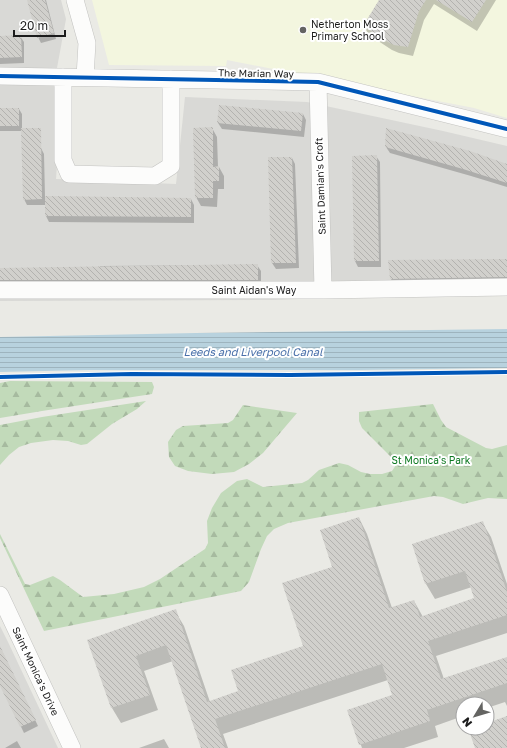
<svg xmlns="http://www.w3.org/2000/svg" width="507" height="748" viewBox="0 0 507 748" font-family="'Golos Text',sans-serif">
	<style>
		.residential { fill: #d9d9d6 }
		.education { fill: #f3f6df }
		.forest { fill: url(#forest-firs) }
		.water { fill: url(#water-rules) }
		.shadow { fill: #0003 }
		.building { fill: url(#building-back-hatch) }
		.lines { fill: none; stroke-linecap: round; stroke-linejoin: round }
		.street-casing { stroke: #c3c3c1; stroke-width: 18 }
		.street { stroke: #fcfcfb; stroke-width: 17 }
		.cycleway-casing { stroke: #fff; stroke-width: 6 }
		.cycleway { stroke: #0057b8; stroke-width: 4 }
		.poi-dot { fill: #646462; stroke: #fff; stroke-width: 1.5 }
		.labels { text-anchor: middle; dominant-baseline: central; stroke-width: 4; stroke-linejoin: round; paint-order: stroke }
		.poi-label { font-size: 10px; fill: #1c1c1c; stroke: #fff; text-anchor: start }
		.street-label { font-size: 10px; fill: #1c1c1c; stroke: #fff }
		.park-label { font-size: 10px; fill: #0c7820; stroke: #fff }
		.water-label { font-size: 11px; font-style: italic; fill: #4a70aa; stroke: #fff }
	</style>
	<defs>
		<pattern id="forest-firs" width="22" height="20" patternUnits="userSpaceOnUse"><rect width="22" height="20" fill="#c2daba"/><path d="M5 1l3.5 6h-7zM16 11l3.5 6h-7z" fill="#a6ba9f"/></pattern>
		<pattern id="water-rules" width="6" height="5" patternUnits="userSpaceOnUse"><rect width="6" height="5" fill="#b8d2de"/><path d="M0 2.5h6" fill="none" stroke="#9eb4be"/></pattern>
		<pattern id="building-back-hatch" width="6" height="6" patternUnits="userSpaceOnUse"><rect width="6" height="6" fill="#d1d0cc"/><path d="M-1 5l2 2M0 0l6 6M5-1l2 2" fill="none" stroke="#b3b2af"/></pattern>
	</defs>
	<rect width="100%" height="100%" fill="#eaeae5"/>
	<path class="residential" d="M0,0H61L66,19L57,68L61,108L56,179L176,184L185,97L307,102L443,131L507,146V291L273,300L0,301Z
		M0,626L8,642L58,748H0Z"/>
	<path class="education" d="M92,0H507V118L474,108L227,60L226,66L109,65Z"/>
	<path class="forest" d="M10,381L152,382L154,387L152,394L42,411L0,418V383Z
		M146,401L137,409L112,424L87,444L81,445L68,441L53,440L31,443L19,447L9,455L0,465V425L42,417Z
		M433,404L441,420L446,427L486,448L492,449L507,445V499L488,498L463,504L443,497L434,496L288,523L274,529L267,536L261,549L249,582L241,591L44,631L0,538V534L25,584L30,585L53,576L60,580L83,597L114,594L144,587L160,579L205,549L208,543L207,521L212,508L221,493L237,481L247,479L263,487L302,483L308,480L319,470L339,463L348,465L361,472L370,474H382L392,471L396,465L394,460L362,428L359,421V412Z
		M243,405L297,413L263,453L249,464L234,472L212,474L188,471L175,466L169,457L168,442L176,430L183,426L228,423L233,420Z"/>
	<path class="water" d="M507,329V368L358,370H90L0,372V337L196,333Z"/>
	<path class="shadow" d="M28,0H46L56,39L41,43L38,37Z
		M380,0H496L477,31L434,4L424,20L413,56L399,53L392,50L369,35L364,26Z
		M20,36L24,42V63L0,64V37Z
		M0,109H19L22,114V131H0Z
		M303,114L306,120L304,137L222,129L218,123Z
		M212,128L217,137L218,167H219L224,176V189H218L217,207L201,206L196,197Z
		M386,147L507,165V187L471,176L390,153Z
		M41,148L44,154L45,197L191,199L194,205V223L49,222L46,216V205H27L24,199Z
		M376,156L380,162L381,267H358L355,261L353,157Z
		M269,158H292L295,164L299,268L276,269L272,263Z
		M507,260V286L396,287L391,279Z
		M257,265L261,271V286L0,287V269L100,267V266Z
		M359,518L367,534L392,608L414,601L423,617L476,598L472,587L435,599L426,584L413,545L482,522L491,537L507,584V633L436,656L444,679L507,659V706L505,702L487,708V704H463V716L435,726L438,737L404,748H362L349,711L393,695L388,680L223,734L228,748H202L173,661L144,671L158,710L121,723L112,708L89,640L175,611L184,626L210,702L240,692L304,646L333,567Z
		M0,647L38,726L24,733L0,683Z
		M164,739L169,748H139Z
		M17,741L21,748H5Z"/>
	<path class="building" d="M27,0H45L54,33L37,38Z
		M379,0H426L419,11L408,47L394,45L386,41L363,26Z
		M436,0H486L472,22Z
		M21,35L22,57L0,58V36Z
		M219,105L303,113L301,131L217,123Z
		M0,108H19V126H0Z
		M213,127V167L219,166V181H213V198H195L193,128Z
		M21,128H41L42,199L23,200Z
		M386,128L470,151L507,164V183L463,169L385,147Z
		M377,155L379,261H354L352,156Z
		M268,157H292L296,263H271Z
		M45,196L191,198V217L45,216Z
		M507,259V277L390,279L388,260Z
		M258,264V280H0V268Z
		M359,517L389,608L414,600L420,617L474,598L465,571L425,584L412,544L483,521L507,592V615L428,641L441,679L507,657V683L427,710L430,721L359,745L347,710L392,695L382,664L215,719L225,748H201L166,645L136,656L150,695L111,708L87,640L176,609L207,702L238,691L231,670L303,646L282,583L332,567L320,530Z
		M0,646L36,720L20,727L0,686Z
		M507,716V748H475L468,728H487V723Z"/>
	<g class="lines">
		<defs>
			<path id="street" d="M75,0L87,43L85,77
				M0,76L318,82L507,129
				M63,77V160L69,174L155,176L171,166V79
				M318,82L323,290
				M0,290H323L507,287
				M0,595L72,748"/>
		</defs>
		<use href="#street" class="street-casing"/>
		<use href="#street" class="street"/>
		<defs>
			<path id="cycleway" d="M0,76L318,82L507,129
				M0,377L132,374L290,375L507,372"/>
		</defs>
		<use href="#cycleway" class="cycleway-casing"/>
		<use href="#cycleway" class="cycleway"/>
	</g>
	<circle class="poi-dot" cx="303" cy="30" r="4"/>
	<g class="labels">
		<g class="poi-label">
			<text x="311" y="24">Netherton Moss<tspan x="311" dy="12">Primary School</tspan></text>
		</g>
		<g class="street-label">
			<text transform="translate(256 73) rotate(1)">The Marian Way</text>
			<text transform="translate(320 186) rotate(-92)">Saint Damian's Croft</text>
			<text x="254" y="290">Saint Aidan's Way</text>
			<text transform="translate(36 671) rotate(65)">Saint Monica's Drive</text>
		</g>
		<g class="park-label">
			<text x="431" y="460">St Monica's Park</text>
		</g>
		<g class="water-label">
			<text x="253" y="351">Leeds and Liverpool Canal</text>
		</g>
	</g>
	<g transform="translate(475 716) rotate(232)"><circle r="19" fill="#ffffff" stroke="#a4a4a4"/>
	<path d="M0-3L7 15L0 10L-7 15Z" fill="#646462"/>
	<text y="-6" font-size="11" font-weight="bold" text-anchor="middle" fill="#1c1c1c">N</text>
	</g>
	<path d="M14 30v6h51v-6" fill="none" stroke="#1c1c1c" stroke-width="2"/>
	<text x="20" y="30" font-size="12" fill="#1c1c1c" stroke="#ffffff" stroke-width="3" paint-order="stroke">20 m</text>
</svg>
